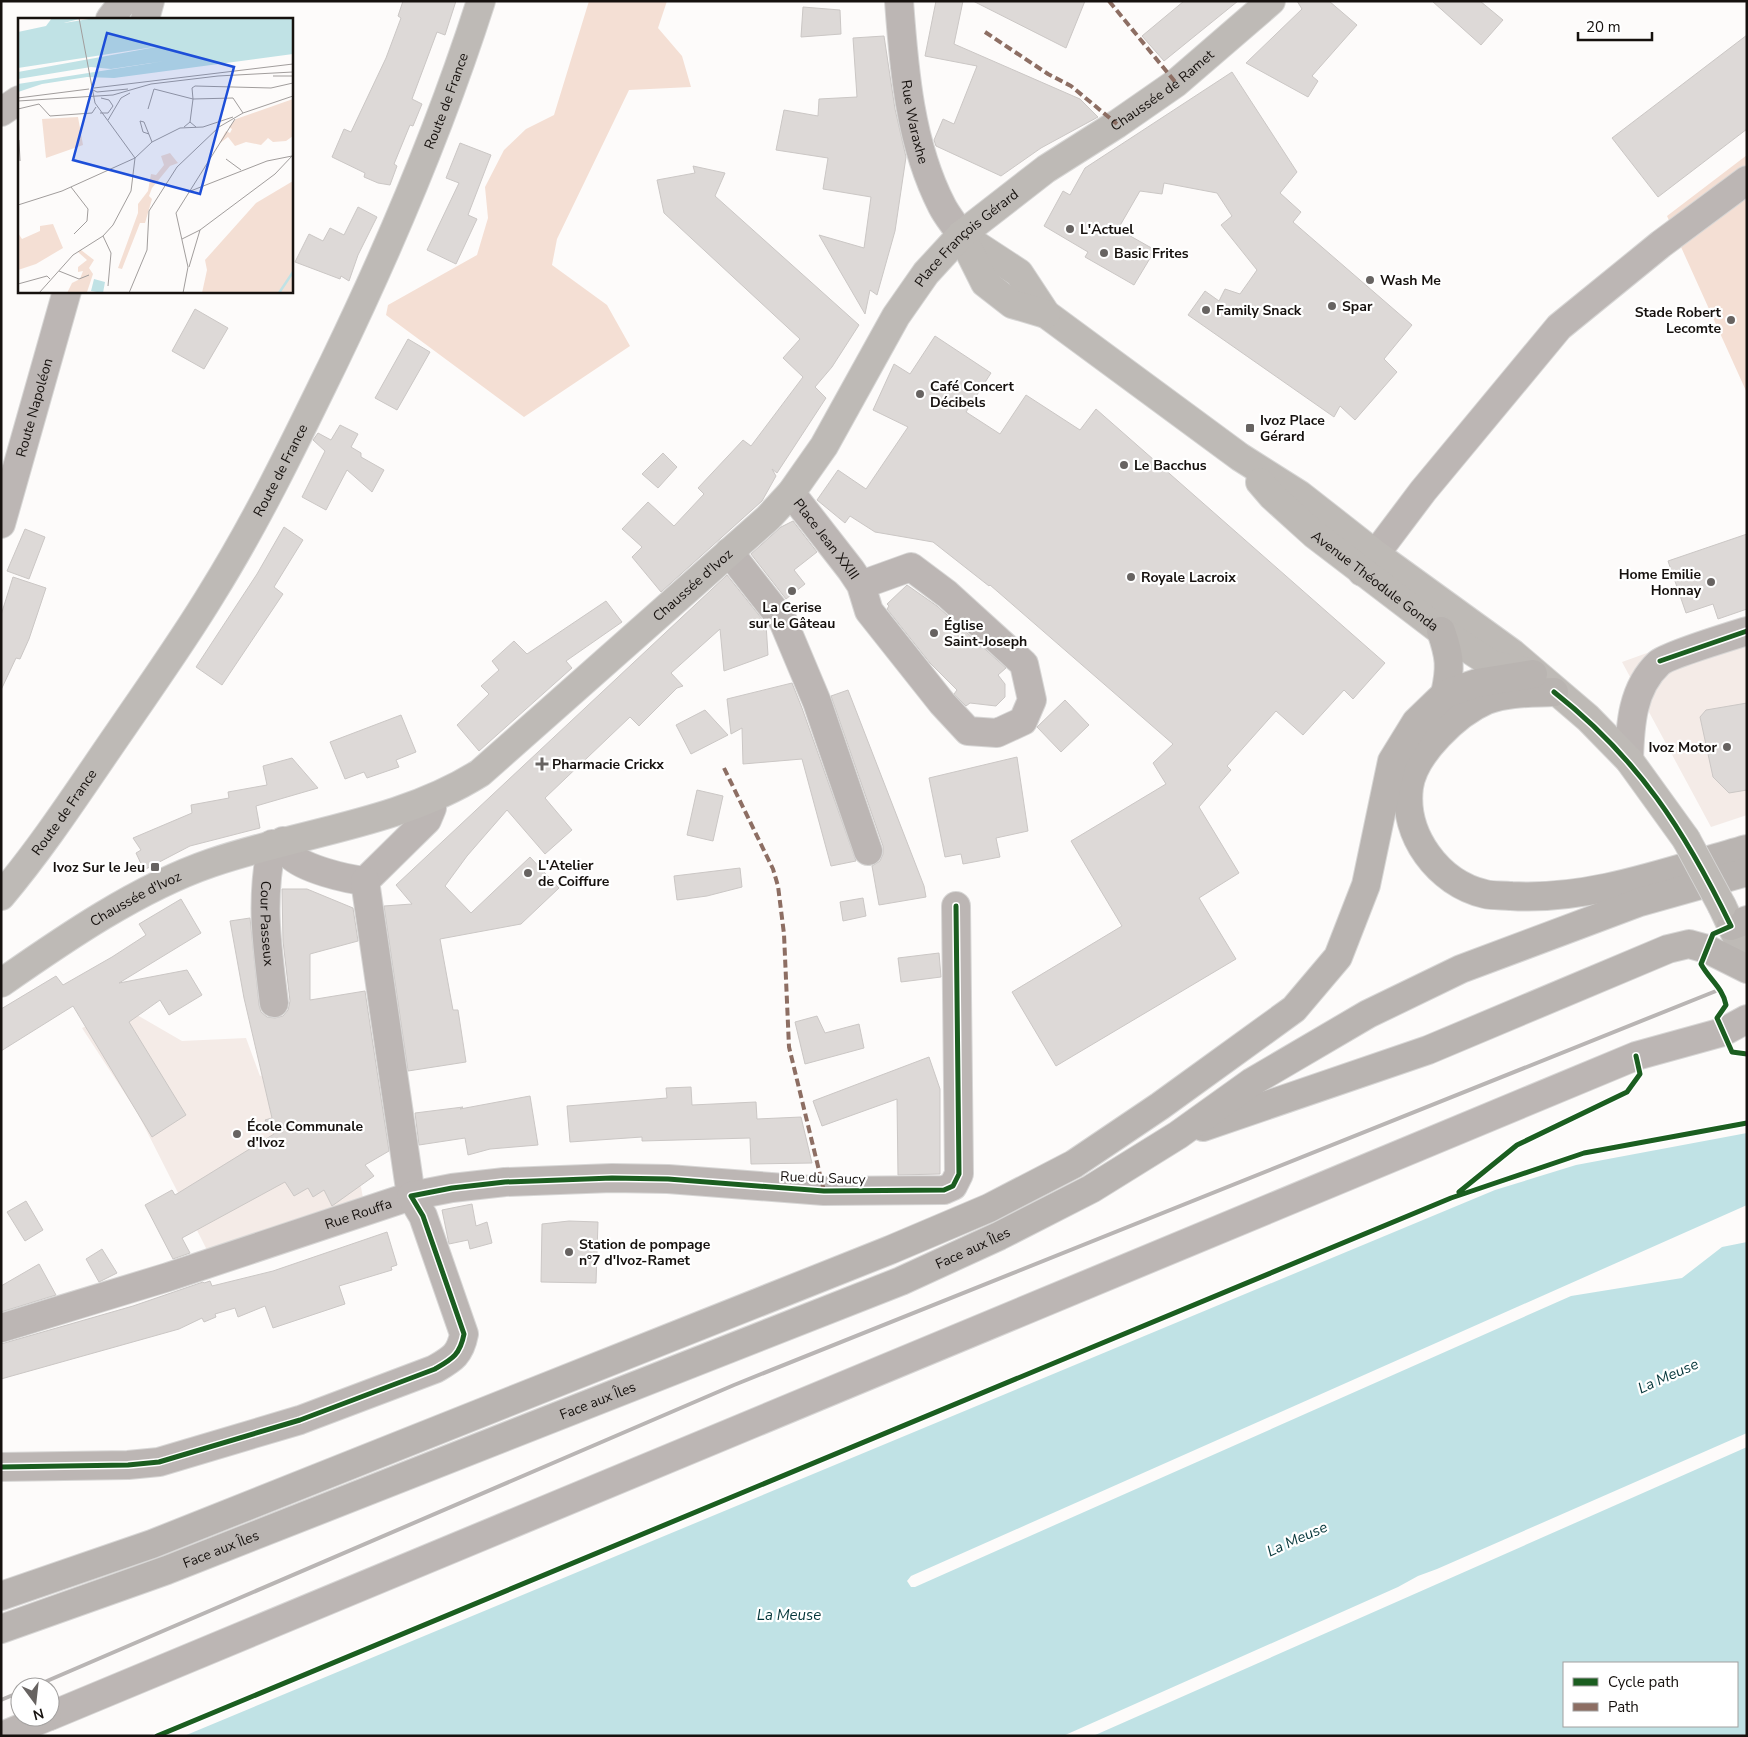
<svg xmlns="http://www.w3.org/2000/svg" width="1748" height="1737" viewBox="0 0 1748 1737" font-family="'Nunito Sans',sans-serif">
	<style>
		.built { fill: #f4ebe7 }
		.green { fill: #f4dfd4 }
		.water { fill: #c0e2e5; fill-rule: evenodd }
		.building { fill: #ddd9d7; stroke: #cbc7c5 }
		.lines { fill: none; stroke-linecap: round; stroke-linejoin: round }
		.minor-casing { stroke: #d7d6d5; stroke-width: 30 }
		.major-casing { stroke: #d7d6d5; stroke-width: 30 }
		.highway-casing { stroke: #d7d6d5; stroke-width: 30 }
		.minor { stroke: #bcb6b4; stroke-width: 28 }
		.major { stroke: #bebab6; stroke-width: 28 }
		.highway { stroke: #b9b4b1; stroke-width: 28 }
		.rail { stroke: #b9b5b4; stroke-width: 4 }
		.major-bridge-casing { stroke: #d7d6d5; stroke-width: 30; stroke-linecap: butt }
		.major-bridge { stroke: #bebab6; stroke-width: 28 }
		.quiet { stroke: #8d6e63; stroke-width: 4; stroke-dasharray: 8 4; stroke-linecap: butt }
		.cycleway-casing { stroke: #fff; stroke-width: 8 }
		.cycleway { stroke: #1b5e20; stroke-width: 5 }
		.poi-dot { fill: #676361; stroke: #fff; stroke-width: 2 }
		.labels { text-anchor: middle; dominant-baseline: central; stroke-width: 4.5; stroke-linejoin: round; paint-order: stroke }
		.street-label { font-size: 14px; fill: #16110e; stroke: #fff }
		.poi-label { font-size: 14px; font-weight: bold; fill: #16110e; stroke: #fff; text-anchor: start }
		.water-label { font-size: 15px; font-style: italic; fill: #043539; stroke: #fff }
		.inset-river { fill: none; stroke: #c0e2e5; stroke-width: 2.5 }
		.inset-road { fill: none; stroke: #a19d9c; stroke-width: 1 }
		.view { fill: #1d4ed8; fill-opacity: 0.15; stroke: #1d4ed8; stroke-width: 2.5 }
		.inset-edge { fill: none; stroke: #16110e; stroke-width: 2.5 }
	</style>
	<rect width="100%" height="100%" fill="#fdfbfa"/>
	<path class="built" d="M1747,617V815L1711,827L1622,662Z
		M125,1008L182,1041L246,1038L260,1076L287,1069L361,1187L363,1198L208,1252L137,1112L82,1028Z"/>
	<path class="green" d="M589,1H667L658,28L682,56L691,87L629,90L557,239L552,265L607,305L630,346L524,417L386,315L388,305L477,255L488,218L485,187L504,150L526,129L554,115Z
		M1747,155V393L1667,216Z"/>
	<path class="water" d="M1747,1133V1205L911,1576L907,1581L911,1587H915L1571,1296L1682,1278L1722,1247L1747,1242V1433L1437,1569L1418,1576L1398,1587L1063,1736H184L1495,1190L1576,1165Z
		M1747,1447V1736H1093ZM1564,1663H1737V1726H1564Z"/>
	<path class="building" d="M403,1H456L445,35L437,32L412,99L422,104L413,126L410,125L394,164L397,166L390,185L378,183L364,177L365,173L332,157L344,129L351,132L386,58L401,18L398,16Z
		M936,1H963L954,44L1080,99L1098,117L1041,148L1001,176L936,146L934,140L943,119L954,124L977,66L925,56Z
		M973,1H1085L1066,48Z
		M1184,1H1238L1164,61L1142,36Z
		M1297,1H1329L1357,25L1312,76L1318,81L1308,97L1246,63L1302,9Z
		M1432,1H1480L1503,20L1481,45Z
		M803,7L840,10L841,34L801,37Z
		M1747,35V129L1658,197L1612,138Z
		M884,36L895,109L906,157L895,231L877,295L870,290L865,314L819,235L864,248L871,197L823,189L828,158L776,150L784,110L818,116L819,99L857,97L853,38Z
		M1232,72L1297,172L1280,193L1301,212L1293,222L1412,325L1384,359L1397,372L1355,420L1340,406L1334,417L1188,315L1205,291L1219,301L1225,289L1240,294L1257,270L1221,225L1232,216L1217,193L1164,183L1162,194L1140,191L1118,229L1155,250L1134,285L1085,257L1088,252L1044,226L1063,191L1070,195L1085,168Z
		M460,143L491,155L468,215L477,219L456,264L427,250L459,183L446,178Z
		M693,166L725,173L715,196L859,325L832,367L815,387L826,398L777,473L772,469L776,476L762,501L661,592L632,557L642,547L622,529L648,502L674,526L704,494L698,488L743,440L751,446L803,377L783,358L800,339L664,213L657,180L695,173Z
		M358,207L377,217L358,255L349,281L341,276L340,279L295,262L309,234L323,241L330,228L344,235Z
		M195,309L228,328L204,369L172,351Z
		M935,336L991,373L966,412L1000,434L1026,395L1080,430L1096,409L1385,663L1353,699L1344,690L1303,735L1276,711L1227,766L1231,770L1199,807L1239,873L1199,898L1236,959L1056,1066L1012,992L1122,926L1071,841L1166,784L1153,763L1173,744L990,585L989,586L933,542L875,532L850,516L845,523L817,500L838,470L866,489L908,427L873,410L894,364L910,374Z
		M408,339L430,352L397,410L375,398Z
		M340,425L358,434L351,447L361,453V457L384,470L372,492L347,470L326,510L302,497L325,451L313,440L318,433L331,440Z
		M663,453L677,467L658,488L642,474Z
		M793,521L817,552L794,570L805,584L786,599L751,554L781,527Z
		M284,527L303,540L274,587L283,594L222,685L196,667L257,574Z
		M25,529L45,537L29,579L7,571Z
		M1747,534V609L1718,619L1713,604L1686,613L1668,561Z
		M727,575L766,624L768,655L724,671L720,629L671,673L683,686L677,688L639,726L630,717L545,798L572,830L545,854L507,810L467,856L445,886L471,913L530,857L559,888L521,924L440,939L453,1010H458L466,1062L408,1071L384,906L412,904L396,885Z
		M13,577L46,588L29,639L20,659L16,658L1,690V615Z
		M907,585L937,606L1006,668L998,675L1005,684V697L996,706L970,703L966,706L954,694L957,690L930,663L887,609L889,606L887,604Z
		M606,601L622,622L566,661L572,668L479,751L457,725L489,694L481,686L499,670L492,661L514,641L527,654Z
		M792,683L802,708L856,861L831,866L802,759L743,764L742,728L731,734L727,699Z
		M848,690L924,886L926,897L879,905L872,866L880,861L883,854V846L831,696Z
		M1065,700L1089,725L1061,752L1037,727Z
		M1747,703V790L1729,793L1713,777L1700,717L1706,710Z
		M705,710L728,735L691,754L676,725Z
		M401,715L416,752L396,760L399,767L367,778L364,772L345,779L330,742Z
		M1017,757L1028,831L996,838L1000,857L963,864L961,854L945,857L929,778Z
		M292,758L318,788L256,806L260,828L190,846L144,870L136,853L141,850L133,838L192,813L191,805L229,798L228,792L267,785L263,766Z
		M697,790L723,796L713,841L687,835Z
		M740,868L742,887L707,896L677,900L674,876Z
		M282,889H307L353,908L358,941L310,954V1000L365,991L389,1151L365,1165L374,1176L332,1206L324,1190L313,1197L308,1188L294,1196L285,1182L182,1238L190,1253L173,1259L145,1205L172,1190L175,1195L274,1134L265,1120L272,1118L244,998L230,921L250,918L259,1005L261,1012L267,1017L275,1018L283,1016L288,1010L290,1001L283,941Z
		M863,898L866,916L843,921L840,902Z
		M181,899L201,933L119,983L187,970L202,995L169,1015L160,1000L129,1022L186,1115L152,1137L73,1006L1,1051V1009L56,976L63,985L112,957L146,935L139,924Z
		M939,953L941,977L901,982L898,958Z
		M817,1016L825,1033L859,1024L864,1048L805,1064L795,1022Z
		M929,1057L940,1089V1174L898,1175L897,1099L822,1126L813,1101Z
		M691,1087L692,1105L756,1102L757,1119L801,1117L812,1163L751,1164L750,1138L642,1141V1137L570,1142L567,1106L667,1098L666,1088Z
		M530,1096L538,1145L490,1149L468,1155L465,1138L419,1145L415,1113L463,1107L460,1109Z
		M26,1201L43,1230L25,1241L7,1212Z
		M472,1204L476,1226L487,1222L492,1243L470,1249L468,1240L449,1244L442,1210Z
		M569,1221L598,1222L596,1283L541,1282L542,1224Z
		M387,1232L397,1265L391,1267L392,1270L339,1286L345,1304L273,1328L265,1306L238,1317L235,1308L215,1314L216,1317L204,1322L202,1318L179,1329L1,1379V1344L133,1306L203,1282L204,1283L210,1281L212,1286L273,1271Z
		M102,1249L117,1273L99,1282L86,1259Z
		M39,1264L56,1295L1,1312V1286Z"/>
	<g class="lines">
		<defs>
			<g id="minor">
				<path id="s1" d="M899,1C904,70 910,144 942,206C947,216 955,225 961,235"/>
				<path d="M110,19L124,1"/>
				<path d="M145,19L150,1"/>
				<path d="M1,112L19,100"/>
				<path id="s2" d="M791,493L851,570L861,585L869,611L942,703L968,731L997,733L1023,721L1032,700L1024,664L947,594L911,567L861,585"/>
				<path id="s3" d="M1,524L67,291"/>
				<path d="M729,552L783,621L817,702L868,851"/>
				<path d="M1362,572L1423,491L1559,327L1661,244L1747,180"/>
				<path d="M1629,760C1630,725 1632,688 1659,663C1668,655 1731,636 1747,631"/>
				<path d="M283,841C285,847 286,851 290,855C304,869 346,879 365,881L427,820L432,808L429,801"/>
				<path id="s4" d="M272,844C260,903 267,945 274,1003"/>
				<path id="s5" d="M1,1328L168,1277L411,1196L365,881"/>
				<path d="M1,1467L128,1465L159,1462L300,1420L435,1369C452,1359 460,1355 464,1334L423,1216L411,1196L452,1188L505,1182L612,1178L668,1179L824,1191L944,1190L953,1186L959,1174L956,906"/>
				<path d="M50,1716L1636,1056L1723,1032L1747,1019"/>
				<path d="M2,1736L47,1717"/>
			</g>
			<g id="major">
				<path d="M961,235L1019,273L1046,314L1240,457L1300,495L1374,553L1512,653L1588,718L1629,760L1686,839"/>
				<path d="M961,235L985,283L1012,304L1046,314"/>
				<path id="s6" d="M1260,482L1272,496L1314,534L1441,631L1493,665L1532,673"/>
				<path id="s7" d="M1,896C44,845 80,789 118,734C150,687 183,641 212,593C258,519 296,440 334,362C391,244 441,126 481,1"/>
				<path d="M1722,906L1747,959"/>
				<path id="s8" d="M1,983C64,939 138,888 211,863C301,832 399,824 480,773L768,518L791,493L824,446L896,316L926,273L961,235L1046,169L1117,124L1176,83L1271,1"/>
			</g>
			<g id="highway">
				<path d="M1441,631C1450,657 1451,667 1445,694"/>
				<path d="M1554,692C1533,693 1507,692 1487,700C1457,713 1414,753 1409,787C1403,835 1438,883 1485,894C1493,896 1503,895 1511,896C1591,901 1671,870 1747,849"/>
				<path d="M1731,926L1747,920"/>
				<path d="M1203,1127L1428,1050L1668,949L1689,944L1707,949L1747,969"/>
				<path d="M1,1596L152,1544L890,1250L989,1208L1074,1164L1160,1106L1294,1009L1338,957L1366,885L1392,761L1416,722L1445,694L1477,683L1533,674"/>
				<path id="s9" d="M1,1629L167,1570L901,1281L999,1236L1091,1189L1178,1135L1252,1082L1368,1014L1461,969L1640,902L1747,872"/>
			</g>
		</defs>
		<use href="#minor" class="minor-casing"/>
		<use href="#major" class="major-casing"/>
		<use href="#highway" class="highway-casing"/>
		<use href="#minor" class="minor"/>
		<use href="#major" class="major"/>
		<use href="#highway" class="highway"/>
		<path class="rail" d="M33,1687L734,1385L1716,991
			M1,1700L20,1692"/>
		<defs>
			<path id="major-bridge" d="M1686,839L1722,906"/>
		</defs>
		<use href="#major-bridge" class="major-bridge-casing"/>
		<use href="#major-bridge" class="major-bridge"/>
		<path class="quiet" d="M1109,1L1176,83
			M985,32L1048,74L1071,86L1117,124
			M724,768L773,869L778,886L784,934L789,1047L824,1191"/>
		<defs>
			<path id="cycleway" d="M1660,661L1747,631
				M1554,692C1638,758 1685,831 1731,926L1713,934L1701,964C1709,979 1723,988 1726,1005L1717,1018L1732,1052L1747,1054
				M1459,1192L1517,1145L1627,1092L1640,1074L1636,1056
				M1,1467L128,1465L159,1462L300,1420L435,1369C452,1359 460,1355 464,1334L423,1216L411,1196L452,1188L505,1182L612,1178L668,1179L824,1191L944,1190L953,1186L959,1174L956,906
				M157,1736L1451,1198L1584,1153L1747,1123"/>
		</defs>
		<use href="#cycleway" class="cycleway-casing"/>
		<use href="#cycleway" class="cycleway"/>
	</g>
	<g class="poi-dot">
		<circle cx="1070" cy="229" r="5"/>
		<circle cx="1104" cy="253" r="5"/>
		<circle cx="1370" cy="280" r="5"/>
		<circle cx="1332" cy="306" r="5"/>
		<circle cx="1206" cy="310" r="5"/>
		<circle cx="1731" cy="320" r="5"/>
		<circle cx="920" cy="394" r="5"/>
		<rect x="1245" y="423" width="10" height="10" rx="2.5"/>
		<circle cx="1124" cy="465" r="5"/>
		<circle cx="1131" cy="577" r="5"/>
		<circle cx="1711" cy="582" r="5"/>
		<circle cx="792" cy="591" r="5"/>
		<circle cx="934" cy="633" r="5"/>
		<circle cx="1727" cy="747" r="5"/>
		<path d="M539.5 756.5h5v5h5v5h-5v5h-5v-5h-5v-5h5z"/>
		<rect x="150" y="862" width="10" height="10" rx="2.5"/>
		<circle cx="528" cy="873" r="5"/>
		<circle cx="237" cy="1134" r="5"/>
		<circle cx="569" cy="1252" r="5"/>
	</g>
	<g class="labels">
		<g class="street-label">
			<text stroke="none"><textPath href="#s8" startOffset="1504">Chaussée de Ramet</textPath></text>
			<text stroke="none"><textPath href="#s7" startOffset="915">Route de France</textPath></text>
			<text stroke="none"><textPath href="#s1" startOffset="122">Rue Waraxhe</textPath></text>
			<text stroke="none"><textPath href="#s8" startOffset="1258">Place François Gérard</textPath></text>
			<text stroke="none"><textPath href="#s3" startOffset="121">Route Napoléon</textPath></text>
			<text stroke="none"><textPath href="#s7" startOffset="510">Route de France</textPath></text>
			<text stroke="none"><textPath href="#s2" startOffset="58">Place Jean XXIII</textPath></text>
			<text stroke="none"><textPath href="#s6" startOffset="152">Avenue Théodule Gonda</textPath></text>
			<text stroke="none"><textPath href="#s8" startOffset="811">Chaussée d'Ivoz</textPath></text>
			<text stroke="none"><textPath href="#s7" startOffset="105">Route de France</textPath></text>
			<text stroke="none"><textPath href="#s8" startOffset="159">Chaussée d'Ivoz</textPath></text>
			<text stroke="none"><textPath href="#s4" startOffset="80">Cour Passeux</textPath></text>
			<text transform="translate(823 1178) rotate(2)">Rue du Saucy</text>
			<text stroke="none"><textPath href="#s5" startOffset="375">Rue Rouffa</textPath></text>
			<text stroke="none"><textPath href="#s9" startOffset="1044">Face aux Îles</textPath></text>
			<text stroke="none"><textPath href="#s9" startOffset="639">Face aux Îles</textPath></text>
			<text stroke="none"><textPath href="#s9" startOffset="234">Face aux Îles</textPath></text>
		</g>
		<g class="poi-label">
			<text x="1080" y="229">L'Actuel</text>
			<text x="1114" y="253">Basic Frites</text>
			<text x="1380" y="280">Wash Me</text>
			<text x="1342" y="306">Spar</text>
			<text x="1216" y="310">Family Snack</text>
			<text x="1721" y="312" text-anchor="end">Stade Robert<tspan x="1721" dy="16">Lecomte</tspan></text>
			<text x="930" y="386">Café Concert<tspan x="930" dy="16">Décibels</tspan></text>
			<text x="1260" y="420">Ivoz Place<tspan x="1260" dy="16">Gérard</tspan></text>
			<text x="1134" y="465">Le Bacchus</text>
			<text x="1701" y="574" text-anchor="end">Home Emilie<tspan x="1701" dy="16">Honnay</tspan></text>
			<text x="1141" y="577">Royale Lacroix</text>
			<text x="792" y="607" text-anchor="middle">La Cerise<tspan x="792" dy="16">sur le Gâteau</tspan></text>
			<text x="944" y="625">Église<tspan x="944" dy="16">Saint-Joseph</tspan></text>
			<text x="1717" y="747" text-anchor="end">Ivoz Motor</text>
			<text x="552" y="764">Pharmacie Crickx</text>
			<text x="538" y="865">L'Atelier<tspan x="538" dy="16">de Coiffure</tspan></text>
			<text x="145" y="867" text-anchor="end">Ivoz Sur le Jeu</text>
			<text x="247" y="1126">École Communale<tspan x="247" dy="16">d'Ivoz</tspan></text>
			<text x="579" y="1244">Station de pompage<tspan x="579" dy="16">n°7 d'Ivoz-Ramet</tspan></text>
		</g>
		<g class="water-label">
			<text transform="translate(1668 1376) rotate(-24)">La Meuse</text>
			<text transform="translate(1297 1539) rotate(-24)">La Meuse</text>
			<text x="789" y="1615">La Meuse</text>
		</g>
	</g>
	<g transform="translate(18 18)">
		<rect width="275" height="275" fill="#fdfbfa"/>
		<path d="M275,81V118L268,123L255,124L250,120L243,127L228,124L217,128L210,119L201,126L208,113L212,115L214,111L211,109L218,101ZM60,99L65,127L28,140L24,101ZM152,135L160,145L152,148L134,170L131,178L134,181L127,205H122L104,251L100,250L120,195V186L130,173L133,156L138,157L146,147L143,138ZM275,163V275H184L189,252L187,242L238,185ZM35,206L45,230L18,246L0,252V215L4,221L22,213V208ZM63,232L76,242L71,250L75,256L69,274L49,275L54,265L62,261L65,253L60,254V249L69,242L60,234Z" fill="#f4dfd4"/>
		<path d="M34,0H65L46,5L77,0H275V36L96,60L69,59L24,66L0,74V66L147,43L93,51L73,49L0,61V54L149,27L0,50V14L28,8ZM76,261L87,264L85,275L73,273Z" fill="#c0e2e5"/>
		<path class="inset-river" d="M261,275L275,254"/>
		<path class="inset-road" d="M61,0L77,85L117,140M255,58H275M76,70L275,46M73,71L79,74L110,71M0,80L71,71M0,83L95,77L133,66L200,58L275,54M0,91L21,86L32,98L74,95L78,89M130,91L136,71L175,81L174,70L177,68L253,70L275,65M82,95H90L95,88L91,82L83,80M90,102L103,80L112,75M172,104L175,81L215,80L225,95M166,109L172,104L178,109M131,116L125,114L122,103L126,104L134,124M1,122L2,143M208,141L223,152M53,169L70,191L69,203L56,216M170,174L249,143L274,138M0,187L44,173L117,140L134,124L162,110L185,109L215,99M182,212L257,156L275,137M85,218L93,235L90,268M164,221L182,212L171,249M41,253L61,261L71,257M0,266L29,258L32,261M21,275L55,237L85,218L95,207L113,173L117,140M111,275L129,232L131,193L159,149L201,109L225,95L275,78M165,275L170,249L158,195L217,101"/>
		<path class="view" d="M89,15L216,49L182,176L55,142Z"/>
		<rect width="275" height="275" class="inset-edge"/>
	</g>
	<rect width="1748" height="1737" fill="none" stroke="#16110e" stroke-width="5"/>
	<rect x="1563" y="1662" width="175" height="65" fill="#ffffff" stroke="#a2a09f"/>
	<rect x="1573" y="1678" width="25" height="8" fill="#1b5e20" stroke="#a2a09f"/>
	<text x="1608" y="1687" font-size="15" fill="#16110e">Cycle path</text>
	<rect x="1573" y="1703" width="25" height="8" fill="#8d6e63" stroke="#a2a09f"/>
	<text x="1608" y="1712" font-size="15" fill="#16110e">Path</text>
	<g transform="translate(35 1702) rotate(165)"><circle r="24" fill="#ffffff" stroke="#a2a09f"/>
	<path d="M0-4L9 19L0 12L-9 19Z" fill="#676361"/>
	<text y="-8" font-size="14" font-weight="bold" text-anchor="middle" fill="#16110e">N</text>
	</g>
	<path d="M1578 32v8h74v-8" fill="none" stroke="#16110e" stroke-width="2.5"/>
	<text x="1586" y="32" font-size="15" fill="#16110e" stroke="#ffffff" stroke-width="4" paint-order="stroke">20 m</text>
</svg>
